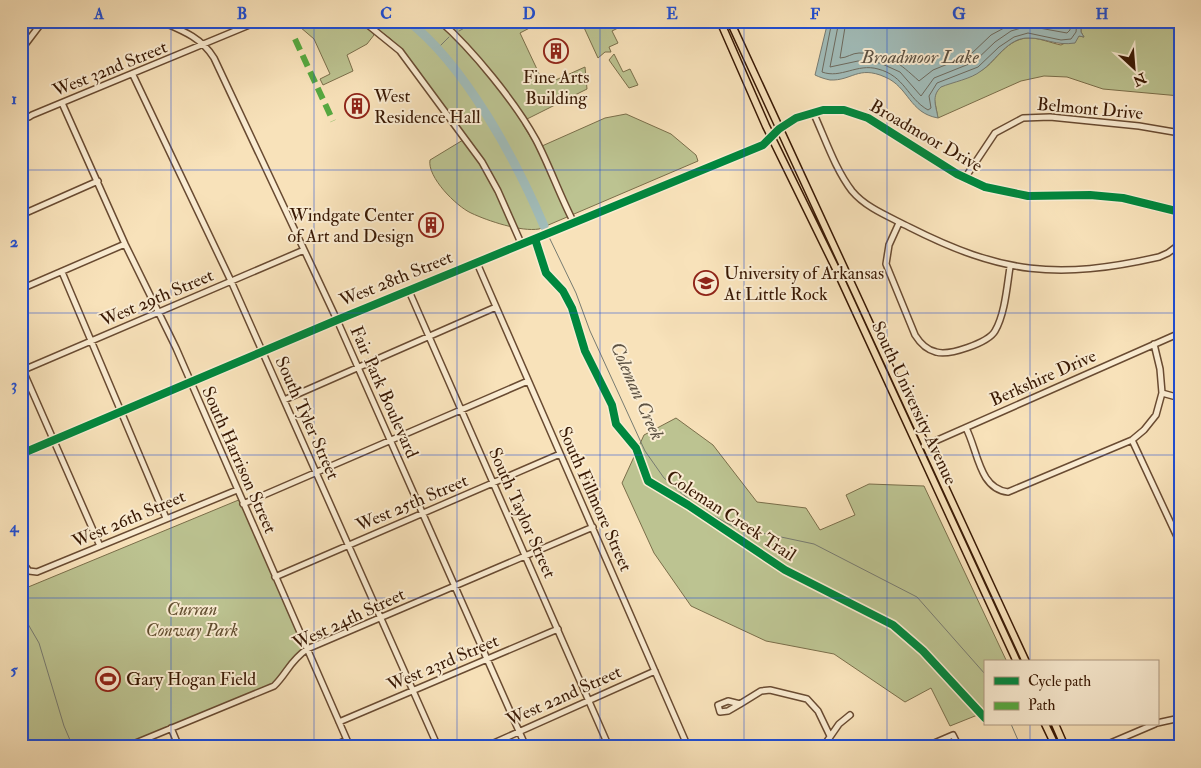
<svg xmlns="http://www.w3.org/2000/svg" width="1201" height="768" viewBox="0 0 1201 768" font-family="'IM FELL Double Pica',serif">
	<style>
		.green { fill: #bcc391; stroke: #7a6e4a }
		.water { fill: #a1bcb9; stroke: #777b71 }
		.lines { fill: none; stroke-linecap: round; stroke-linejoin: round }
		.shore { stroke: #6d6a5e; stroke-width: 1 }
		.stream { stroke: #777b71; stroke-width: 1 }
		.river { stroke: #a1bcb9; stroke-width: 9 }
		.minor-casing { stroke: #694b32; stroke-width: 8 }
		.major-casing { stroke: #391904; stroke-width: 9 }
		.minor { stroke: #faecd2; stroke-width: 5 }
		.major { stroke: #f8e2ba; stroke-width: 6 }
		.quiet { stroke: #55a940; stroke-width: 6; stroke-dasharray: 12 6; stroke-linecap: butt }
		.cycleway-casing { stroke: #faecd2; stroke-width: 11 }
		.cycleway { stroke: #00873e; stroke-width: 8 }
		.grid { fill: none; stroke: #1d4ed8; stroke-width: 1; stroke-opacity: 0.55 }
		.labels { text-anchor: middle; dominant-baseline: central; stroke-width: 4; stroke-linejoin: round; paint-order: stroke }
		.street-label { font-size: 18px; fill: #391904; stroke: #faecd2 }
		.poi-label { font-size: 18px; fill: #391904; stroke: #faecd2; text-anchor: start }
		.park-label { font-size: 18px; font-style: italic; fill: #604c2e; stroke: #faecd2 }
		.water-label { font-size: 19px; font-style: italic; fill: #5d5243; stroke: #faecd2 }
		.neatline { fill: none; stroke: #1d4ed8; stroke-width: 2 }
		.grid-label { font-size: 16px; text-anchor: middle; font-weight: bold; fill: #1d4ed8 }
	</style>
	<rect width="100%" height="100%" fill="#f8e2ba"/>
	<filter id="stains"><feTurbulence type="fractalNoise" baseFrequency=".004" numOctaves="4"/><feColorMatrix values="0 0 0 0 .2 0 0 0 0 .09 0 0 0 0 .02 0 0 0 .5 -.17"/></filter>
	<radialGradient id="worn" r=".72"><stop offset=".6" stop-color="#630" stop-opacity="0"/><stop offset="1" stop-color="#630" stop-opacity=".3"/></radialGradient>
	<path class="green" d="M293,21H356L372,30L374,35L367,44L347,55L353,71L323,85L320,79L330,74L314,39Z
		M366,21H543L520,33L543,82L549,83L585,67L587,89L523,121V125L536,146H542L605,118L626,114L671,134L696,155L698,161L539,229C521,232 488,221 471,213C456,206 427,177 430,160L463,140L417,68L391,39Z
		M581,21H632L612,31L618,43L609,47L611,52H605L598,58Z
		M1081,21H1159L1167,24L1180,35V96L1103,89L1067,77L1044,76L1021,81L938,118L934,97C941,78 964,79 980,71C994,65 1004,40 1027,38C1037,37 1051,43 1061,45L1079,36L1084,37L1081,32Z
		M614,54L623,72L630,69L638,85L629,88L609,60Z
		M676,418L713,445L757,502L806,508L820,530L855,515L846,495L869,484L924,486L1007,662H985V712L950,726L931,688L905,702L834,654L766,641L691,606L654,553L622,483L644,435Z
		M241,499L307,649L274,686L119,747H21V590Z"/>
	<path class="water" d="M828,21H1081V32L1084,37L1079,36L1075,43C1056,46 1045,38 1029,38C1008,37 996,61 981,71C971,79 953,82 941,87C931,96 936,106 938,118C909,113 909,87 885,77C858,65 852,81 830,80C825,79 819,77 815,75Z"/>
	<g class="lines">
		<path class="shore" d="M832,21L822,72C841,79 857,63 878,69C905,76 907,98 928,110L931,108L929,96L937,83L978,67L999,47L1014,37L1028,33L1061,40L1071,39L1076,32L1077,21
			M839,21L830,67L858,61L880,63L900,72L921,96L934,78L974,62L995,42L1011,31L1028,26L1067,33L1070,30V21
			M846,21L840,58C847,58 852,53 859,53C889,53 899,63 919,81L933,70L970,55L991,35L1017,21"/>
		<path class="stream" d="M459,31L477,21
			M438,48L449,37
			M549,237L576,293L590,331L645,451L664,478L699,508L734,527L814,544L917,597L985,674
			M21,612L39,643L64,726L73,747
			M1011,724L1021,747"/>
		<path class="river" d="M408,21C465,65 516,160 544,226"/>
		<defs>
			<path id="minor" d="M160,21C181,30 201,37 214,58L337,320L526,747
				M363,21L400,51L482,162L498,191L521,243
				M440,21C472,49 516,103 536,140C550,167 560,196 574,223
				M21,50L43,21
				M133,75L231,281L438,747
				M62,103L125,244L176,348L350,747
				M813,112C825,138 835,169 852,191C866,208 890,217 909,227C1002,274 1057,280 1159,257L1168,253L1180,244
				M21,114L29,117L32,115L259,21
				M965,178L995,133L1023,118L1050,117L1139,126L1180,133
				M21,215L98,181
				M899,223L889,245L886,264L915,335C920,343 927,350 936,352C949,356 988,343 995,331C1005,314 1007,286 1010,267
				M477,263L688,747
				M62,272L166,518
				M21,289L125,244
				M409,291L609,747
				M21,366L100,546
				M21,371L304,250
				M1162,393L1180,398
				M284,400L496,307
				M966,428C978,451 979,489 1008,492L1132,440L1144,430L1156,415L1162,393L1160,369L1154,344
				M1132,440L1180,543
				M924,446L1180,333
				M21,454L337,320L763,145L779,129L796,118L823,110H844L868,118L957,174L985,187L1028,196L1090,195L1123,198L1180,212
				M243,504L528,381
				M21,561L29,571L37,572L237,490
				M275,577L560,454
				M728,701L740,704L728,711L720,712L718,705Z
				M740,704L761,691L770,690L807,699L818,711L830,736
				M339,722L558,629
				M1157,723L1180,718
				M171,728L179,747
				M126,747L274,686C288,672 289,662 307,649L593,527
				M331,747L347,740
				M485,747L655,671
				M823,747L839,724L850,715
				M925,747L953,735L959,747
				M1101,747L1155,724"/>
			<path id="major" d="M720,21L766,126L837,271L1017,662
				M730,21L1026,662
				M1045,724L1056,747
				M1055,724L1065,747"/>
		</defs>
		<use href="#minor" class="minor-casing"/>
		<use href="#major" class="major-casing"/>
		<use href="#minor" class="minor"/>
		<use href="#major" class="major"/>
		<path class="quiet" d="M295,39L333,121"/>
		<defs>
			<path id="cycleway" d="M536,242L546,273L563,291L572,308L585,351L612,405L616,424L636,448L648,481L688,505L785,570L893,625L923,651L985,718
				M21,454L337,320L763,145L779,129L796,118L823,110H844L868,118L957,174L985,187L1028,196L1090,195L1123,198L1180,212"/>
		</defs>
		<use href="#cycleway" class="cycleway-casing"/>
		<use href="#cycleway" class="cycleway"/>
	</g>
	<path class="grid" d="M171,21V747M314,21V747M457,21V747M600,21V747M744,21V747M887,21V747M1030,21V662M21,170H1180M21,313H1180M21,455H1180M21,598H1180M1030,724V747"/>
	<defs>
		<symbol id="building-ring" viewBox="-11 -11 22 22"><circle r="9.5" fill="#faecd2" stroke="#8f2418" stroke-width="1.5"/><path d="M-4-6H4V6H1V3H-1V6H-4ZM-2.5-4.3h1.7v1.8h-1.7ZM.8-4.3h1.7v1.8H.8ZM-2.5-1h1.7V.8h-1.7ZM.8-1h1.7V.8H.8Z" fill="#8f2418"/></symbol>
		<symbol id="university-ring" viewBox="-11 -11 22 22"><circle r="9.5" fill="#faecd2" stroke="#8f2418" stroke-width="1.5"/><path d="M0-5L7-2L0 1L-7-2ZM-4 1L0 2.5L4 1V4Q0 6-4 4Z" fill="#8f2418"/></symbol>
		<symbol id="stadium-ring" viewBox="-11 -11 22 22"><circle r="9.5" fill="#faecd2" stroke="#8f2418" stroke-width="1.5"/><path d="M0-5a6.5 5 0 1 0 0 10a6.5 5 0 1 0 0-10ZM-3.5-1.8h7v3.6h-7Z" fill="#8f2418"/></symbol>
	</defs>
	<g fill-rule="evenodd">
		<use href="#building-ring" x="542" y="37" width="28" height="28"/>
		<use href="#building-ring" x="343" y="92" width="28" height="28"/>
		<use href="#building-ring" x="417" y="211" width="28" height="28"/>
		<use href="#university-ring" x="692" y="269" width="28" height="28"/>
		<use href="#stadium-ring" x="94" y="665" width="28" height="28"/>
	</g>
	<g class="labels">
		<g class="street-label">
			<text transform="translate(110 69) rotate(-22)">West 32nd Street</text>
			<text transform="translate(1090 109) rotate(5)">Belmont Drive</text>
			<text transform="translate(926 136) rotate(30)">Broadmoor Drive</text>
			<text transform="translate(396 279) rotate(-22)">West 28th Street</text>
			<text transform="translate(157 298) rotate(-23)">West 29th Street</text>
			<text transform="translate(1043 378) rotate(-24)">Berkshire Drive</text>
			<text transform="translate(384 392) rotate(66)">Fair Park Boulevard</text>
			<text transform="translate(914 403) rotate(65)">South University Avenue</text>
			<text transform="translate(307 418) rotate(66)">South Tyler Street</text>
			<text transform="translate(239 460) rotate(66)">South Harrison Street</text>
			<text transform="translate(595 499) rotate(66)">South Fillmore Street</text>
			<text transform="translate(412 503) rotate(-23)">West 25th Street</text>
			<text transform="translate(522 513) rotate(66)">South Taylor Street</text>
			<text transform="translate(731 516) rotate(33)">Coleman Creek Trail</text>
			<text transform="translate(129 519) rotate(-23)">West 26th Street</text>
			<text transform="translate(349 619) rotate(-25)">West 24th Street</text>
			<text transform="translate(443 663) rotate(-23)">West 23rd Street</text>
			<text transform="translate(564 696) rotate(-24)">West 22nd Street</text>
		</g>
		<g class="poi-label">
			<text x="556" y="77" text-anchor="middle">Fine Arts<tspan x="556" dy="21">Building</tspan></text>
			<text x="374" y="96">West<tspan x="374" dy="21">Residence Hall</tspan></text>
			<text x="414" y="215" text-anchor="end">Windgate Center<tspan x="414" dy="21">of Art and Design</tspan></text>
			<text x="724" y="273">University of Arkansas<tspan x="724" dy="21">At Little Rock</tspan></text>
			<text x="126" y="679">Gary Hogan Field</text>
		</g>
		<g class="park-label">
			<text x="192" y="609">Curran<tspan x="192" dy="21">Conway Park</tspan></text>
		</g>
		<g class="water-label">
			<text x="920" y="57">Broadmoor Lake</text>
			<text transform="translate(637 391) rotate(66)">Coleman Creek</text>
		</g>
	</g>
	<rect width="1201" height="768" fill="none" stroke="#f8e2ba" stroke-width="55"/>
	<rect x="984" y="660" width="175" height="65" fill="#faecd2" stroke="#ad9880"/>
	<rect x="994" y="677" width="25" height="8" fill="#00873e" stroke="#ad9880"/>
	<text x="1028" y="686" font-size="15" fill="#391904">Cycle path</text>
	<rect x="994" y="702" width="25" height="8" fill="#55a940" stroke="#ad9880"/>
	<text x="1028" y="710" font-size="15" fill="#391904">Path</text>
	<g transform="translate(1134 68) rotate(154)" stroke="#faecd2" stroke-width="4" paint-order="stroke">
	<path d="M0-4L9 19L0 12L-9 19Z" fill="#391904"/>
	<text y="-8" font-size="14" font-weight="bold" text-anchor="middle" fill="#391904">N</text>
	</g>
	<rect x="28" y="28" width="1146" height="712" class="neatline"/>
	<g class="grid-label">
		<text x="99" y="19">A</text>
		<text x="242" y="19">B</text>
		<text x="386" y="19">C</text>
		<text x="529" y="19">D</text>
		<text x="672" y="19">E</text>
		<text x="815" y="19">F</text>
		<text x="959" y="19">G</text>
		<text x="1102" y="19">H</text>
		<text x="14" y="104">1</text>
		<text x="14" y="247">2</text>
		<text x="14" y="390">3</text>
		<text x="14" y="532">4</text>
		<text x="14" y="675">5</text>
	</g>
	<rect width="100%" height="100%" filter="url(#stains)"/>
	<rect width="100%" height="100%" fill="url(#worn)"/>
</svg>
